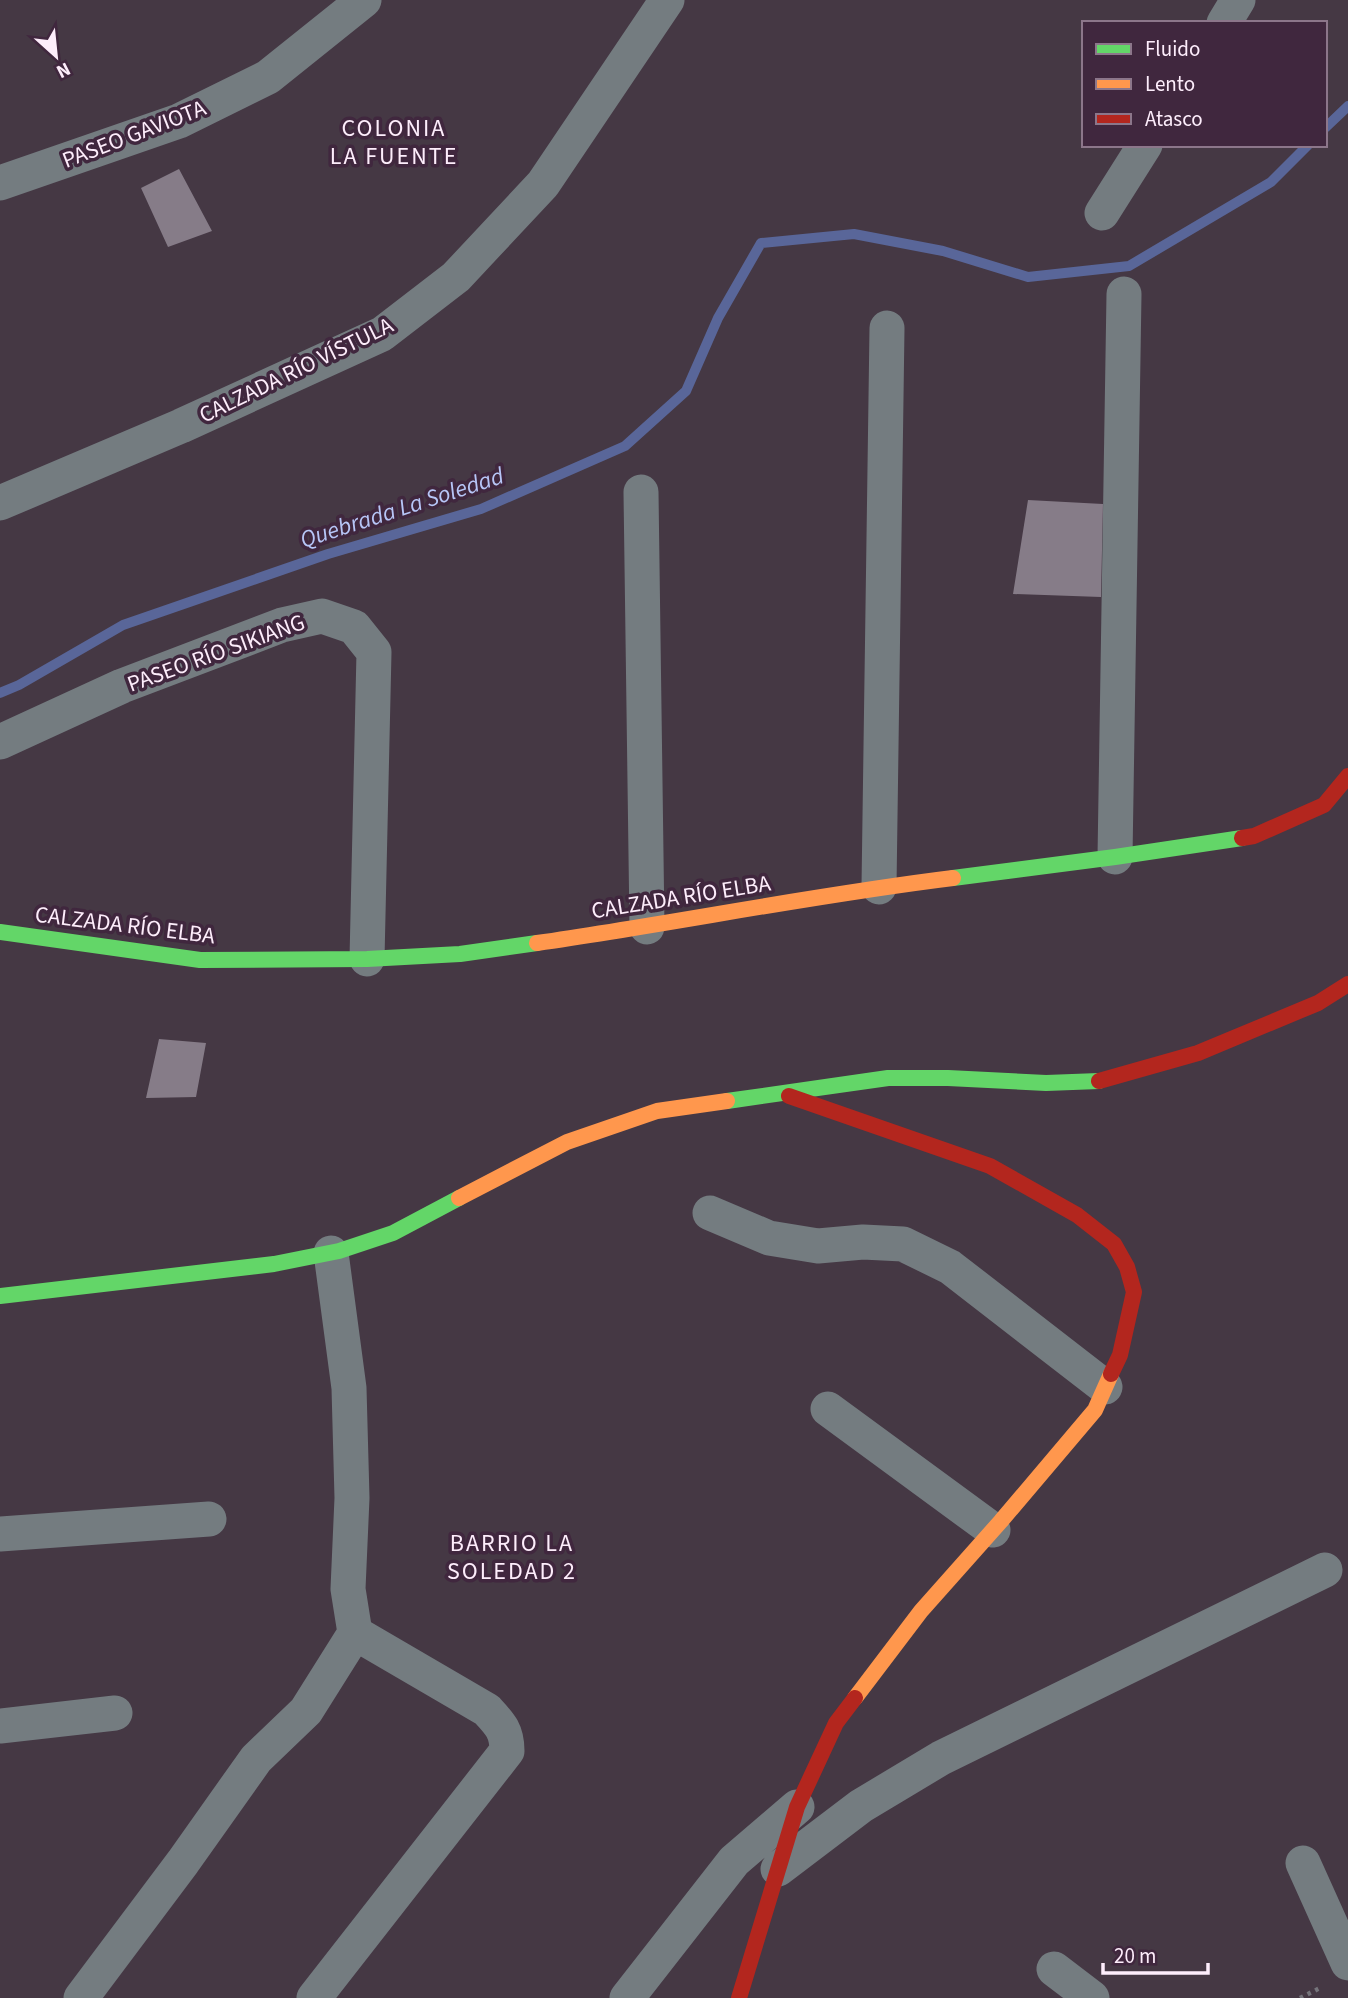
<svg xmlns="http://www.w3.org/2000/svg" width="1348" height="1998" viewBox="0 0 1348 1998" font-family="'Source Sans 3',sans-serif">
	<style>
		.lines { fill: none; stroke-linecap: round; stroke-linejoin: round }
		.stream { stroke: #596699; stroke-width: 10 }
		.building { fill: #867c88 }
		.path { stroke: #75747b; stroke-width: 4.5; stroke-dasharray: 3.5 5; stroke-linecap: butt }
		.street { stroke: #747c80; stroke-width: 35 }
		.fast { stroke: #63d668; stroke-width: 16 }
		.slow { stroke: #ff974d; stroke-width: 16 }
		.jam { stroke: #b3261e; stroke-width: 16 }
		.labels { text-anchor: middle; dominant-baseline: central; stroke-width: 7; stroke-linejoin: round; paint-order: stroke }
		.street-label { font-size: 23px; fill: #fdedfb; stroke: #40273e }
		.neighbourhood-label { font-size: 24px; letter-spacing: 2px; fill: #fdedfb; stroke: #40273e }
		.water-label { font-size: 24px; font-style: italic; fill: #b7c6f7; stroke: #40273e }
	</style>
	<rect width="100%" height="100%" fill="#453844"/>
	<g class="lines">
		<path class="stream" d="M1325,128L1348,106
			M0,693L19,685L123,625L328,554L481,509L625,446L686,391L718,318L761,243L854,234L943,251L1028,277L1129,266L1271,182L1308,145"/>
	</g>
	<path class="building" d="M179,169L212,231L168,247L141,188Z
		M1028,500L1103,504L1101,597L1013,594Z
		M159,1039L206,1043L196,1097L146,1098Z"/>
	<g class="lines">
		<path class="path" d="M1300,1998L1322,1987"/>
		<path class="street" d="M1224,23L1238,0
			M0,183L179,121L268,77L364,0
			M1102,213L1145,145
			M641,492L647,927
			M0,503L181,426L382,334L456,277L543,184L667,0
			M0,742L122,686L282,625L322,616L354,627L374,652L367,959
			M1115,857L1124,294
			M879,887L887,328
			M710,1213L769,1238L818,1246L863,1242L903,1244L950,1267L1105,1387
			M331,1253L349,1388L352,1498L348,1589L355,1633
			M828,1409L993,1530
			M0,1534L209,1519
			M0,1726L115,1713
			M1303,1863L1348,1963
			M778,1869L861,1806L941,1758L1325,1570
			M1054,1969L1092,1998
			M81,1998L183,1862L256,1759L306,1711L355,1633L487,1710C500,1724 507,1731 507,1751L314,1998
			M627,1998L734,1861L797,1807"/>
		<path class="fast" d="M953,878L1115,857L1242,838
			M0,932L200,960L367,959L460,954L537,943
			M727,1101L888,1078H948L1046,1083L1099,1081
			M0,1296L274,1264L339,1251L393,1233L459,1198"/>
		<path class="slow" d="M537,943C676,923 814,895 953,878
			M459,1198L567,1142L657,1111L727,1101
			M855,1698L921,1611L1001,1521L1095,1410L1111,1374"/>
		<path class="jam" d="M1242,838L1254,836L1324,805L1348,776
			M1099,1081L1198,1053L1318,1003L1348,984
			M789,1096L990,1166L1077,1215L1114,1244L1127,1267L1134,1292L1120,1355L1111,1374
			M739,1998L797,1807L836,1723L855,1698"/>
	</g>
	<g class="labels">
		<g class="street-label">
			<text transform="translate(134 134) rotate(-21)">PASEO GAVIOTA</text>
			<text transform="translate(296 370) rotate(-26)">CALZADA RÍO VÍSTULA</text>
			<text transform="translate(216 653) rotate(-20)">PASEO RÍO SIKIANG</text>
			<text transform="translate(681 897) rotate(-9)">CALZADA RÍO ELBA</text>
			<text transform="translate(125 925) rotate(7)">CALZADA RÍO ELBA</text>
		</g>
		<g class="neighbourhood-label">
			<text x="394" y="128">COLONIA<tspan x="394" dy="28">LA FUENTE</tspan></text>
			<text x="512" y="1543">BARRIO LA<tspan x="512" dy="28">SOLEDAD 2</tspan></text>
		</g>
		<g class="water-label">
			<text transform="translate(402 508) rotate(-18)">Quebrada La Soledad</text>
		</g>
	</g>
	<rect x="1082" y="21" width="245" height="126" fill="#40273e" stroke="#8c768a" stroke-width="2"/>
	<rect x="1096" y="44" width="35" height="10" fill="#63d668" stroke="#8c768a" stroke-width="2"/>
	<text x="1145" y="56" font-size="21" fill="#fdedfb">Fluido</text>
	<rect x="1096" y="79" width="35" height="10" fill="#ff974d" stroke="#8c768a" stroke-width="2"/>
	<text x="1145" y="91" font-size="21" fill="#fdedfb">Lento</text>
	<rect x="1096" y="114" width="35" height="10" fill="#b3261e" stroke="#8c768a" stroke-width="2"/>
	<text x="1145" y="126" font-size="21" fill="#fdedfb">Atasco</text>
	<g transform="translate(56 56) rotate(153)" stroke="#40273e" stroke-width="5" paint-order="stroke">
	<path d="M0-5L12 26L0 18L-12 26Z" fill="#fdedfb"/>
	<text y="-10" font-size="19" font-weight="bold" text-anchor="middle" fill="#fdedfb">N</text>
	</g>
	<path d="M1103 1963v10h105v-10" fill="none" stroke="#fdedfb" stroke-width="3.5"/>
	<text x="1114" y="1963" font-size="21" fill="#fdedfb" stroke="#40273e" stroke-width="5" paint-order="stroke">20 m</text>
</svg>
